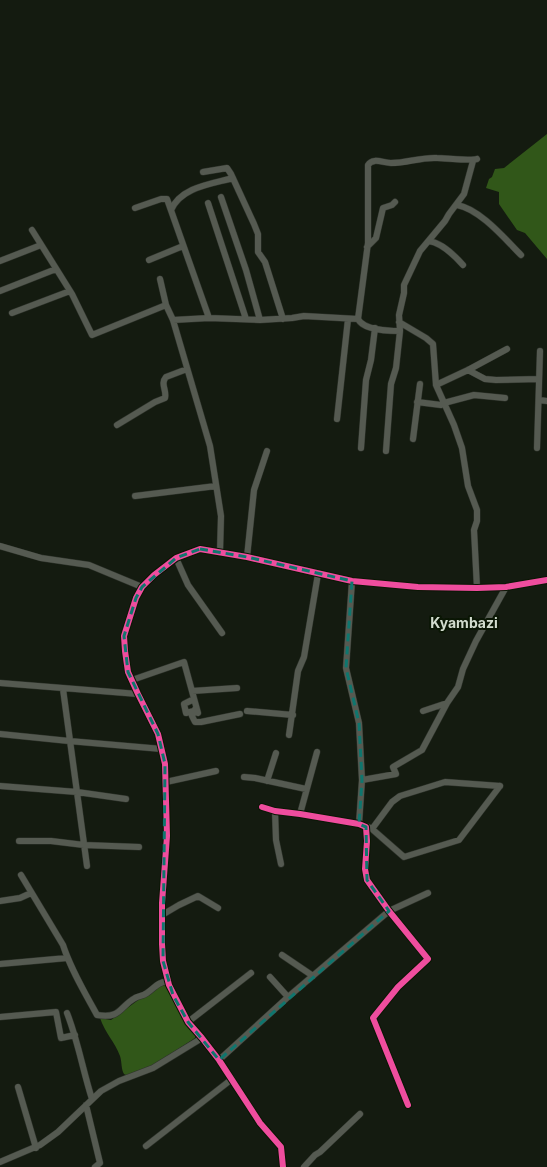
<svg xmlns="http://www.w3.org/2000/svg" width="547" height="1167" viewBox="0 0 547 1167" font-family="Inter,sans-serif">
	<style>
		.forest { fill: #315719 }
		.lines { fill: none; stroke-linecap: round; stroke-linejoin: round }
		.minor-casing { stroke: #2f342c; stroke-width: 7 }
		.minor { stroke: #555a51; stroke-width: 6 }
		.cycleway-casing { stroke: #0a1604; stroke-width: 8 }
		.cycleway { stroke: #ef4d9e; stroke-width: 6 }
		.marked { fill: none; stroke: #0f766e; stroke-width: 3; stroke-dasharray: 8 5; stroke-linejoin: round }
		.labels { text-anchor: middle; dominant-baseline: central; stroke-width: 4; stroke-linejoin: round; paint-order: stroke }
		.quarter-label { font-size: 14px; font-weight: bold; fill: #d2dcce; stroke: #0a1604 }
	</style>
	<rect width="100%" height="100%" fill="#141b10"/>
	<path class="forest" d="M547,134V259L525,233L517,230L499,204V192L486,188L489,179L492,177L495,169L504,168Z
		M165,985L184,1022L195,1035V1038L154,1065L128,1076L124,1074C121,1069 122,1062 120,1056C115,1042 105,1033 100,1018L111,1020L156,987Z"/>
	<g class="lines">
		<defs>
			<path id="minor" d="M203,172L227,168L231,174L254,224L258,234V252L265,262L283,319
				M221,197L246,270L260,320
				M208,203L246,319
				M457,205C480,209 505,239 521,255
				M135,208L161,199H167L209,318
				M171,210C181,187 211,184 233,178
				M32,230L72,294L92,335L166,305
				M429,241C442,243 455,256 463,265
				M367,247L376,238L383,208L392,205L395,202
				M149,260L183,246
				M0,261L41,245
				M160,279L166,305L173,320L210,446L221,516L220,552
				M0,291L56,269
				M12,313L70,291
				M173,320L209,318L260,320L292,318L304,316L358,319
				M399,322L426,338L433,344L436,385L454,425L462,448L468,486L477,510V521L474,530L477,588
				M400,331C390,331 363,330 358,319L368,243V165C373,157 383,163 391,163C407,163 421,157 437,158C445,158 473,161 477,159
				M468,370L485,379L496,380L539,379
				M436,385L468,370L507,349
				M539,400L547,401
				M417,402L441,405L444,403L474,395L505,398
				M337,419L348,319
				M117,425L155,402L165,398C167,390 160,384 166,377L187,369
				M413,439L420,384
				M361,448L366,380L371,360L375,328
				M537,448L540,351
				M386,451L391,384L396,368L400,331L399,315L404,293V285L420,251L445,221L449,214L464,194L473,161
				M135,496L216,486
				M0,546L41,558L89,565L142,587
				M247,557L254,490L267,451
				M176,558L188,585L222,633
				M352,581L346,668L359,723L362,780L359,824
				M132,680L184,662L198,713
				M0,683L138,694
				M63,689L87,866
				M192,691L237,688
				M194,699L184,704L186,713L194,711L196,708L192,716L195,722H201L240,714
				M247,711L293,715
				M423,711L447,703
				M0,734L69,741L162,749
				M289,735L298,671L304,657L318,574
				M244,777L255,778L306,789
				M362,780L396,774L393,767L422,750L447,703L458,687L463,669L476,641L506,587
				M267,781L276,753
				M166,782L216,771
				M0,786L77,792L126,799
				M262,807L275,811L300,814L359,824L366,827L367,841L365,869L367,880L389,911L428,959L398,987L373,1018L408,1105
				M275,811L276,840L281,864
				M300,814L317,752
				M368,827L372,829L392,802L400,796L445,782L500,786
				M372,829L404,857L459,840L500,786
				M19,841H51L84,845L139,847
				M21,875L63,945C71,970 85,993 97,1015C121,1019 119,1007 135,998C139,996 143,996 147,993C156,987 156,983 168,981
				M0,901L20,898L31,893
				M162,915L179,905L198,896L218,908
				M282,955L313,976
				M0,964L67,958
				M270,977L288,997
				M67,1013C78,1041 83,1071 92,1099
				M0,1017L56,1012L61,1038L75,1035
				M188,1022L251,973
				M219,1060L288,997L389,911L428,893
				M18,1087L36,1148
				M86,1105L100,1163L95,1167
				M146,1146L232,1079
				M0,1162L40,1145L58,1132L101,1091L119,1081L153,1068L202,1038
				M283,1167L281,1147L260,1123L219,1060L202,1038L188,1022L169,985L163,961L162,944V903L167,836L165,764L158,734L138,694L128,672L125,651L124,636L136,598L142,587L154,575L176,558L200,549L247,557L352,581L418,587L477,588L506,587L547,580
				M304,1167L315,1155L320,1152L360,1114"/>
		</defs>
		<use href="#minor" class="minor-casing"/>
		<use href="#minor" class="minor"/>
		<defs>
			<path id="cycleway" d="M262,807L275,811L300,814L359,824L366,827L367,841L365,869L367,880L389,911L428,959L398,987L373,1018L408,1105
				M283,1167L281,1147L260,1123L219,1060L202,1038L188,1022L169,985L163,961L162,944V903L167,836L165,764L158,734L138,694L128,672L125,651L124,636L136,598L142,587L154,575L176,558L200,549L247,557L352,581L418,587L477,588L506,587L547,580"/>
		</defs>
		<use href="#cycleway" class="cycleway-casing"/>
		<use href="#cycleway" class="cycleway"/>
	</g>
	<path class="marked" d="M200,549L247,557L352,581L346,668L359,723L362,780L359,824L366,827L367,880L389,911L219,1060L188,1022L173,995L163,961L165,764L158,734L128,672L124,636L136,598L142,587L176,558Z"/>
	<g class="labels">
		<g class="quarter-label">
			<text x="464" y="622">Kyambazi</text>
		</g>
	</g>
</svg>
